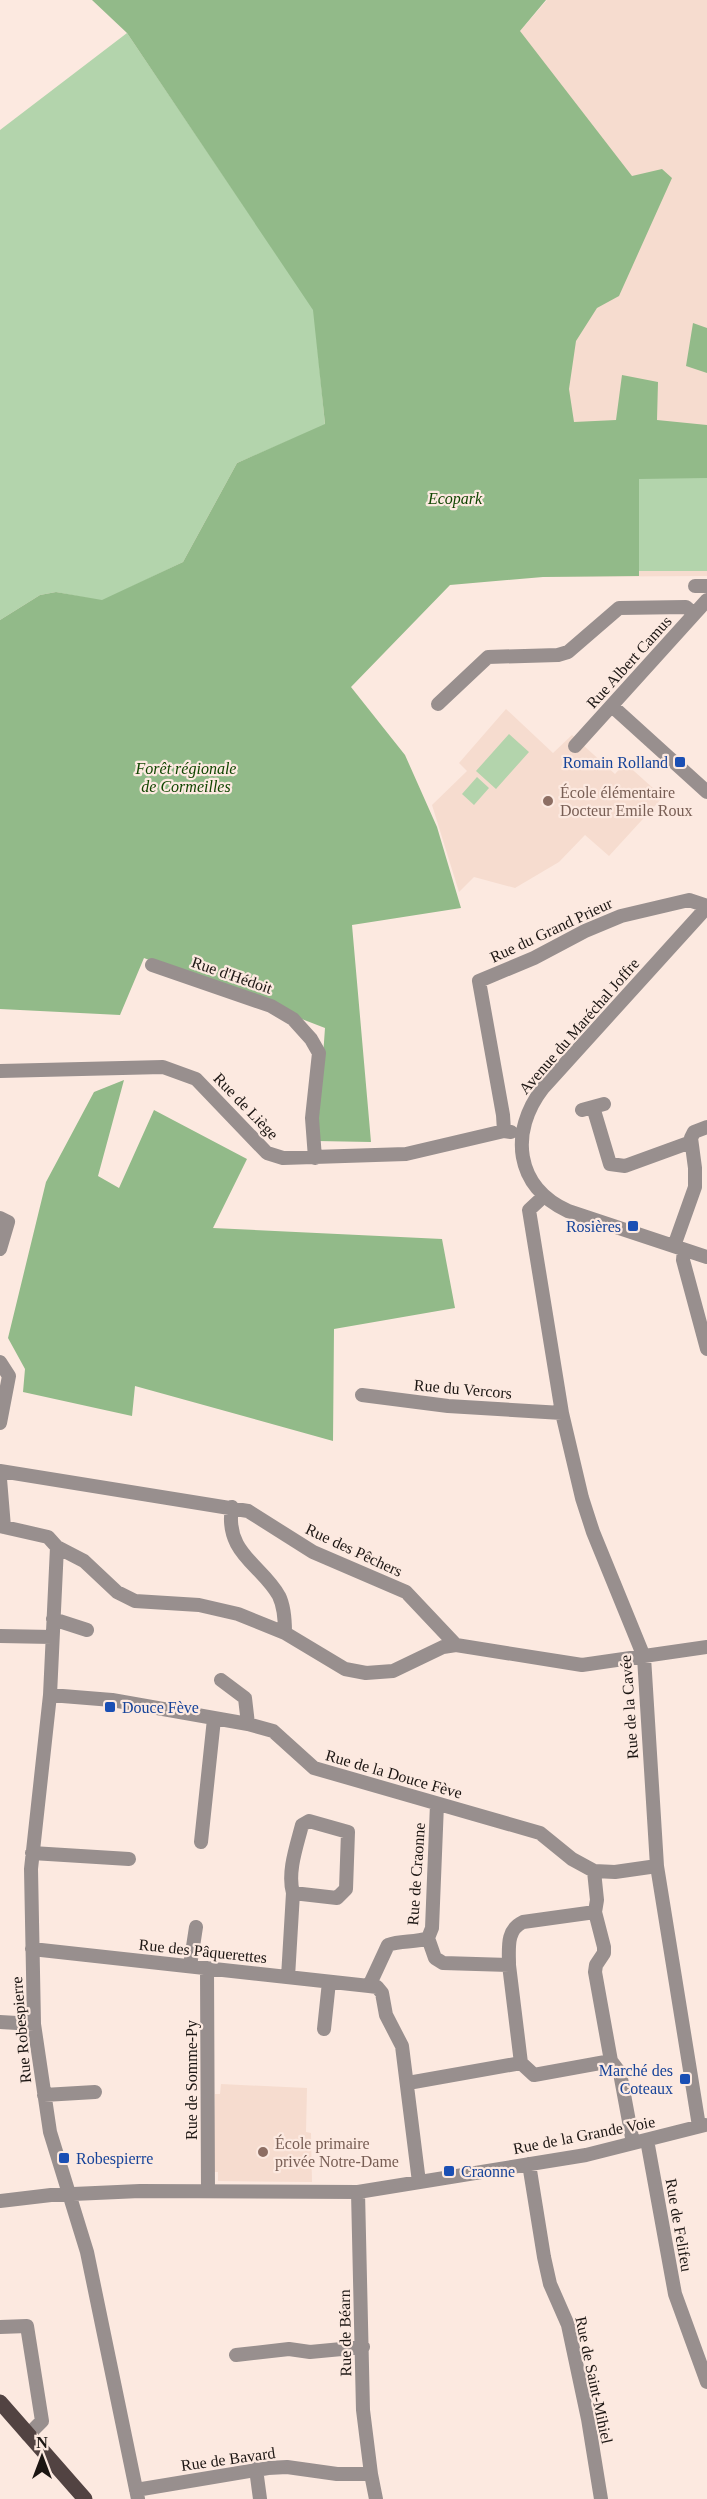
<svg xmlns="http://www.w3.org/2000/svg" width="707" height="2499" viewBox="0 0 707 2499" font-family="Georgia,serif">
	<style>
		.built { fill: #f6dccf }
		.green { fill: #b3d4ac }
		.forest { fill: #92ba89 }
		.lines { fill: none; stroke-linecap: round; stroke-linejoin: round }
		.minor { stroke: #988f8e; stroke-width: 14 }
		.major { stroke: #524342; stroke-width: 15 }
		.transit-dot { fill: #1a4fb4; stroke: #fce9e0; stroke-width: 2 }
		.education-dot { fill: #8d6e63; stroke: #fce9e0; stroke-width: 2 }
		.labels { text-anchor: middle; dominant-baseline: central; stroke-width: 4.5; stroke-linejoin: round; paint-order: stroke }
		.park-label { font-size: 16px; font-style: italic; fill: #104500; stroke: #fce9e0 }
		.street-label { font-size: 16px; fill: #1c1613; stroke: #fce9e0 }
		.transit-label { font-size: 16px; fill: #164399; stroke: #fce9e0; text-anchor: end }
		.education-label { font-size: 16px; fill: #785e54; stroke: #fce9e0; text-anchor: start }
	</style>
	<rect width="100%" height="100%" fill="#fce9e0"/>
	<path class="built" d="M547,0H707V576L543,577L520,31Z
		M506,709L553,753L572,735L615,774L625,763L663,797L609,856L585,835L559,862L515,888L474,877L459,892L432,805L467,771L459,763Z
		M221,2084L307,2088L306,2132L311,2133L312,2182L218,2181V2172H213L215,2094H220Z"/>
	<path class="green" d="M127,33L314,310L325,425L237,463L183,562L102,601L56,592L40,595L0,620V130Z
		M639,478H707V571H639Z
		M509,734L529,752L496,789L476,771Z
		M477,777L489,788L474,805L462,794Z"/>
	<path class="forest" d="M92,0H546L520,31L632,176L662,169L672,178L619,296L597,308L576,341L569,389L574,422L616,420L622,375L658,382L657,420L707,425V478L639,479V576L543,577L450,585L351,687L405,755L437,827L461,908L352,925L371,1142L317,1141L325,1028L144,958L120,1015L0,1009V620L40,595L56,592L102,600L183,562L237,463L325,424L313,310L127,33Z
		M693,323L707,328V373L686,366Z
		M124,1080L98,1176L119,1188L154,1110L247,1159L213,1228L442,1239L455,1308L334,1329L333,1441L135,1386L132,1416L23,1392L25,1369L8,1338L46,1182L94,1092Z"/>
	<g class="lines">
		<path class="minor" d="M695,586H707
			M438,704L488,657L558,655L568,652L619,608L686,607L694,614
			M612,706L707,792
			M575,746L707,600
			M707,907L543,1088C509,1132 515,1187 568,1211L707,1257
			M152,965L271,1006L293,1019L311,1039L319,1053L312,1118L315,1158
			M0,1071L163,1067L196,1079L267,1153L283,1158L406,1154L504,1131
			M593,1107L610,1164L625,1166L691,1142
			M582,1110L604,1104
			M511,1132L504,1131L503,1115L479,981L534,958L585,931L621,916L689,900L707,906
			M544,1196L529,1210L562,1413L582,1498L593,1532L644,1657L657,1866L699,2126
			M0,1218L8,1222L0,1249
			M674,1246L695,1187V1168L691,1138L694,1132L707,1127
			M684,1250L683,1260L707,1349
			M0,1362L9,1376L0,1423
			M362,1395L448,1406L562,1413
			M0,1471L248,1511L313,1552L406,1592L456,1645L582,1665L707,1647
			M0,1479L4,1527
			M232,1507C224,1553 262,1565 279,1596C284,1606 285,1621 285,1633
			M0,1526L48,1537L57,1547L84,1561L117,1592L135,1601L199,1605L238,1614L285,1633L345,1669L366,1673L393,1671L443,1647L456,1645
			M57,1547L50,1695L31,1869L34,2024L50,2132L87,2252L138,2499
			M53,1619L87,1630
			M0,1636L52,1637
			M221,1680L245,1698L248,1724
			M50,1695L112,1700L248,1724L273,1731L314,1768L540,1833L572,1859L594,1871L615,1872L657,1866
			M201,1842L214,1719
			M32,1853L129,1859
			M594,1871L597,1900L595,1912L604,1947V1953L596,1965L595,1972L611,2061L620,2073L633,2143
			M428,1938L435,1958L443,1963L509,1965C509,1948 506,1930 523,1922L595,1912
			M32,1949L369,1986
			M509,1965L521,2063
			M190,1966L196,1927
			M207,1968L208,2191
			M288,1977L293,1893C287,1872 297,1845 302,1825L309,1821L348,1832L346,1889L337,1898L293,1893
			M0,2022L34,2024
			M324,2029L329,1982
			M408,2083L521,2063L534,2075L611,2061
			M44,2095L95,2092
			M647,2140L675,2294L707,2382
			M529,2164L544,2257L550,2284L568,2325L588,2419L601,2499
			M419,2182L402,2046L386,2015L382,1993L377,1987L369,1986L388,1945C401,1940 415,1943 428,1938L432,1928L437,1804
			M358,2192L363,2410L371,2474
			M0,2201L51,2195L140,2191L358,2192L586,2155L705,2125
			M0,2327L27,2326L42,2421L28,2435
			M236,2355L289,2349L310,2352L363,2347
			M256,2469L260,2499
			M136,2490L268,2468L287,2467L337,2474H371L376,2499"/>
		<path class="major" d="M0,2402L85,2499"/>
	</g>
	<g class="transit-dot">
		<rect x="674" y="756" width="12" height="12" rx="3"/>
		<rect x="627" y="1220" width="12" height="12" rx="3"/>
		<rect x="104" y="1701" width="12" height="12" rx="3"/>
		<rect x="679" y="2073" width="12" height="12" rx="3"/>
		<rect x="58" y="2152" width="12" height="12" rx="3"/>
		<rect x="443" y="2165" width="12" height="12" rx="3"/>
	</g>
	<g class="education-dot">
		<circle cx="548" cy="801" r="6"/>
		<circle cx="263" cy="2152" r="6"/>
	</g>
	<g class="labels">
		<g class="park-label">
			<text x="455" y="498">Ecopark</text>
			<text x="186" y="768">Forêt régionale<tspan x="186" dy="18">de Cormeilles</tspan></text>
		</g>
		<g class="street-label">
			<text transform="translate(629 662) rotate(-48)">Rue Albert Camus</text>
			<text transform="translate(551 930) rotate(-25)">Rue du Grand Prieur</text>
			<text transform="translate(232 975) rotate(19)">Rue d'Hédoit</text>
			<text transform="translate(579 1026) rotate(-49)">Avenue du Maréchal Joffre</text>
			<text transform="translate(246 1106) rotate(46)">Rue de Liège</text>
			<text transform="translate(463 1389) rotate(5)">Rue du Vercors</text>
			<text transform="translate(354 1550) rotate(25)">Rue des Pêchers</text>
			<text transform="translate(629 1707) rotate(-94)">Rue de la Cavée</text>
			<text transform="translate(394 1774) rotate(16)">Rue de la Douce Fève</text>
			<text transform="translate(416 1874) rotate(-86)">Rue de Craonne</text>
			<text transform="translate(203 1951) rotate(6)">Rue des Pâquerettes</text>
			<text transform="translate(21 2030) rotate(-95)">Rue Robespierre</text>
			<text transform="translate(191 2080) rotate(-90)">Rue de Somme-Py</text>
			<text transform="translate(584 2135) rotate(-11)">Rue de la Grande Voie</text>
			<text transform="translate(679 2225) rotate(80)">Rue de Felifeu</text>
			<text transform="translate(345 2333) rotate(-91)">Rue de Béarn</text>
			<text transform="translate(594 2380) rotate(78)">Rue de Saint-Mihiel</text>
			<text transform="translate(228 2459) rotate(-8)">Rue de Bavard</text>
		</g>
		<g class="transit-label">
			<text x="668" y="762">Romain Rolland</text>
			<text x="621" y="1226">Rosières</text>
			<text x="122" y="1707" text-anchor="start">Douce Fève</text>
			<text x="673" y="2070">Marché des<tspan x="673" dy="18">Coteaux</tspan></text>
			<text x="76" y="2158" text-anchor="start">Robespierre</text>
			<text x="461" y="2171" text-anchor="start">Craonne</text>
		</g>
		<g class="education-label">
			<text x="560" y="792">École élémentaire<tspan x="560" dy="18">Docteur Emile Roux</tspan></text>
			<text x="275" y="2143">École primaire<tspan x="275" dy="18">privée Notre-Dame</tspan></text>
		</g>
	</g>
	<g transform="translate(42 2457)" stroke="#fce9e0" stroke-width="4.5" paint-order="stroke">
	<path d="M0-4.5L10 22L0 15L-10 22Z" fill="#1c1613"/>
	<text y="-9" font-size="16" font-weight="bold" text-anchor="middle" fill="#1c1613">N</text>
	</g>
</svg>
